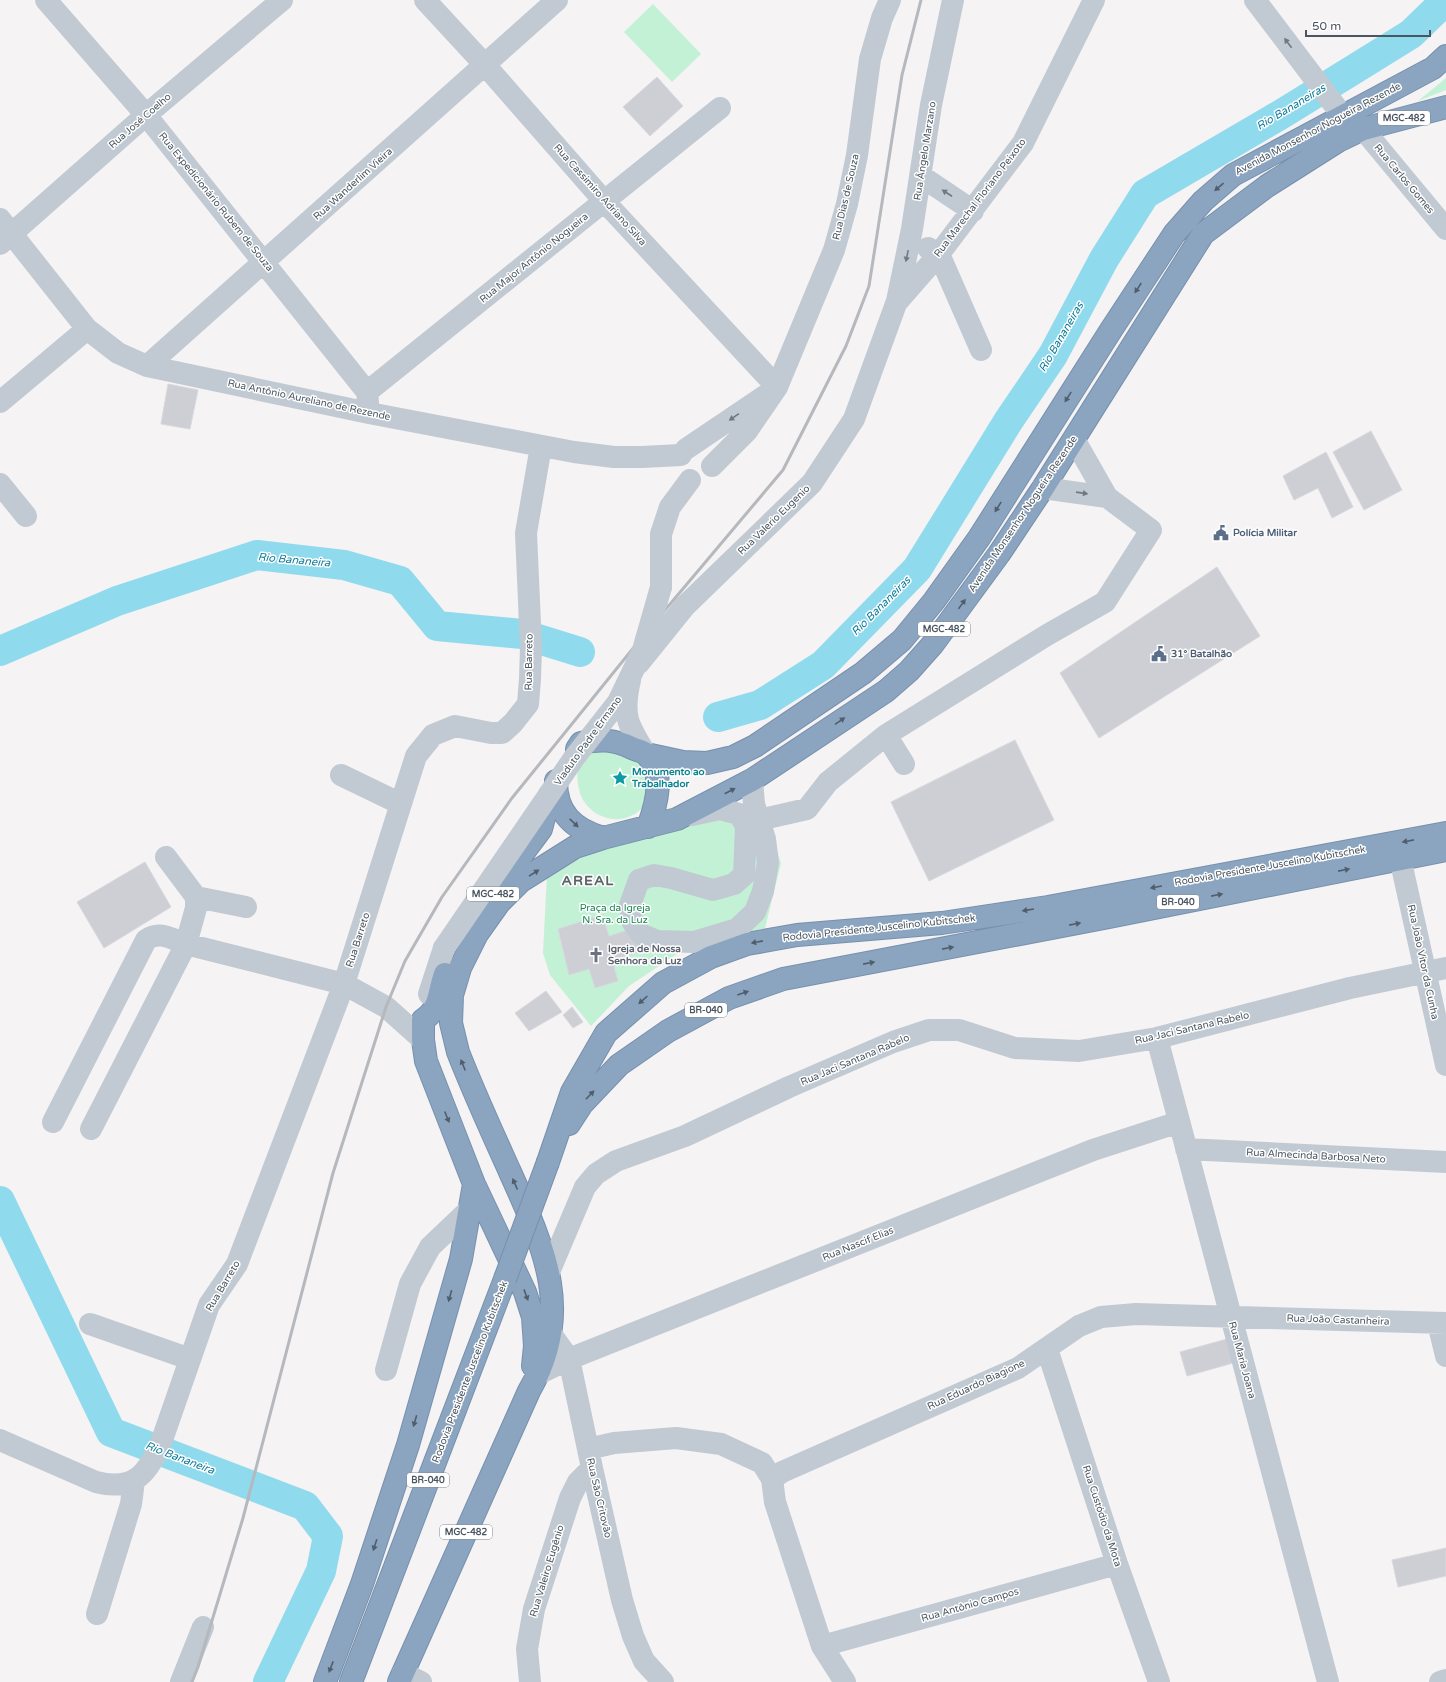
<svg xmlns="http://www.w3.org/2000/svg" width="1446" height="1682" viewBox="0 0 1446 1682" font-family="'Varela Round',sans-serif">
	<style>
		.green { fill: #c3f1d5 }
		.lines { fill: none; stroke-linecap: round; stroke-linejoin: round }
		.river { stroke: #90daee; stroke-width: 30 }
		.building { fill: #cdcfd5; stroke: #d7d9de }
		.highway-casing { stroke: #7690ad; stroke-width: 24 }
		.minor { stroke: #c1cad2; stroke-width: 22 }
		.highway { stroke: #8ba5c1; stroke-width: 22 }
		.rail { stroke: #b5b8bd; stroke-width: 3 }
		.highway-bridge-casing { stroke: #7690ad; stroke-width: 24; stroke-linecap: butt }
		.minor-bridge { stroke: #c1cad2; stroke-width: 22 }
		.highway-bridge { stroke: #8ba5c1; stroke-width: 22 }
		.oneway { fill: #6e7983 }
		.oneway2 { fill: #505e6b }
		.labels { text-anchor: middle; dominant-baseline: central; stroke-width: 3; stroke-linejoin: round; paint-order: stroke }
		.shield { fill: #fff; stroke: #808990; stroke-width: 1 }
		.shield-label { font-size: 9px; font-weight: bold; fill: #4a5661 }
		.street-label { font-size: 10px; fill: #4a5661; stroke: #fff }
		.service-label { font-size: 10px; font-weight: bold; fill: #4e5e75; stroke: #fff; text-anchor: start }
		.culture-label { font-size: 10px; font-weight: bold; fill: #0d838f; stroke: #fff; text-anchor: start }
		.park-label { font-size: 10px; fill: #17864f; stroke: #fff }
		.worship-label { font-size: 10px; font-weight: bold; fill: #5b616d; stroke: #fff; text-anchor: start }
		.water-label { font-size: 11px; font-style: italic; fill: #0c7c9b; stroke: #fff }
		.district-label { font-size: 14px; font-weight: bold; letter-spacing: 1px; fill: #5f6368; stroke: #fff }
	</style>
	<rect width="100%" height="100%" fill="#f5f3f3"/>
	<path class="green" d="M653,4L701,54L672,82L624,32Z
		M1446,78V90L1418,101Z
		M598,744L648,756L646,805C640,810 635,815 628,817C607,825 583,810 579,789C577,780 576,772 580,764C583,757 593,750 598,744Z
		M762,806L781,863L765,928L689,946L629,986L591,1026L550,975L543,953L547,875L570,860L606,844Z"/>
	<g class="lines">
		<path class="river" d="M0,651L117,601L257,555L344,565L400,581L437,626L522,634L580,652
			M718,717L760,705L823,665L917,569L1009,420L1053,355L1104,259L1145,194L1285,112L1411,34L1446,0
			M0,1201L111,1432L305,1506L328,1536L321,1571L268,1682"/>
	</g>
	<path class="building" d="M657,77L683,106L650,136L623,107Z
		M168,384L198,390L190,429L161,424Z
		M1371,431L1402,490L1364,510L1333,452Z
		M1326,452L1353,507L1332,518L1318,488L1294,500L1283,476Z
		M1217,567L1260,636L1099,738L1060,673Z
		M1015,740L1054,820L929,881L891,802Z
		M145,862L171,907L104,948L77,902Z
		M602,915L609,936L634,928L643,951L612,960L618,981L595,988L589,969L569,975L558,929Z
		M546,991L562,1012L529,1031L515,1013Z
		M572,1007L583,1022L573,1028L563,1015Z
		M1227,1339L1233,1363L1187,1376L1180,1352Z
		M1446,1548V1576L1398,1587L1392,1560Z"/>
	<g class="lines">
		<defs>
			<path id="highway" d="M577,749L581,743C600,739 614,739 632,748C636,750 643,751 646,754C666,773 656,806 648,827
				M646,754L683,762L707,763L733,757L755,746L863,673L902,640L934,601L979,538L1111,330L1174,234L1203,201L1233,175L1433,68L1446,56
				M556,781C556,813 573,829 603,838
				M494,892L541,829L550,795
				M445,974C438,993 441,1008 423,1020V1040L426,1061L474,1184L525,1292L533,1317L535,1346L533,1366
				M569,1124L582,1104L619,1065L668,1031L729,998L783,979L1109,917L1446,850
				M548,1162L572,1092L606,1033L663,983L711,957L747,944L797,935L942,923L1048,907L1446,833
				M325,1682L362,1584L408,1445L461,1259L474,1184
				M351,1682L505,1279
				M399,1682L529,1391C575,1312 544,1248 510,1172C492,1132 474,1093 458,1052L451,1023L452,995L460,968L477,934L499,903L521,881L575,847L603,838L677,819L752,780L886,691L909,671L933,644L999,554L1043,488L1203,234L1267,186L1338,141L1363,129L1446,107"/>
		</defs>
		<use href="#highway" class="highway-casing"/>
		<path class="minor" d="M46,0L146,115L367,392L369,413
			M425,0L485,65L604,201L777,387
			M1255,0L1342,115
			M1363,129L1446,229
			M921,176L973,211
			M0,219L87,329L118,353L147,366L369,413L574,452L614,457H642L681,455
			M0,244L146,115L282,0
			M928,248L939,254L981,350
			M898,301L939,254L1023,143L1094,0
			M147,366L557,0
			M367,392L720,108
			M0,402L87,329
			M686,449L766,395
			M712,466L747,431L777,387L834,250L847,204L857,155L870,59L882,18L890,0
			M0,484L26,516
			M1043,488L1107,497L1074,439
			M661,587V534L670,507L690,480
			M639,663L685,606L812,483L854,419L897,301L912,229L931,105L953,0
			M630,680C622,715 627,724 646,754
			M886,735L904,764
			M341,775L401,804
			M692,815L720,809L739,814L746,826L744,875L734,884L713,890L671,878L654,875L639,880L630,905L632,921L641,934L657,941L694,942L737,929L755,912L763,891L768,863L765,839L754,804L752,780
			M746,826L759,820L807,809L828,782L886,735L1047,635L1105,602L1151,530L1107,497
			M1400,858L1446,1065
			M196,897L246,907
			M429,994L444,948
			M1157,1038L1328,1682
			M53,1122L146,940C159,930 172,939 186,944L344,984L386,1007L423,1040
			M91,1129L186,944L196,908V897L166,857
			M1186,1149L1446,1162
			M549,1272L585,1187L596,1174L616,1161L685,1136L789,1087L893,1042L929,1030H959L1015,1048L1079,1051L1157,1038L1350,988L1446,968
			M539,1322L551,1334L569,1359L592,1468L622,1600L633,1636L644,1661L663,1682
			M1438,1323L1446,1356
			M90,1324L190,1359
			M1047,1349L1117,1564L1159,1682
			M386,1370L410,1284L430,1247L470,1209
			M540,1373L569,1359L1093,1150L1179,1122
			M0,1440L96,1482C135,1492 148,1473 162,1440L209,1305L237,1264L344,984L416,756L433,735L455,726L491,733H502L513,723L528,704L530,679L531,647L526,533L541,446
			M588,1449L614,1443L676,1438L721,1444L762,1463L772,1479L775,1502L822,1646L845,1682
			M772,1479L782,1472L1018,1368L1079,1326L1101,1317L1136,1314L1446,1323
			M97,1614L131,1504L134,1481
			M822,1646L1117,1564
			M403,1673L421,1682
			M181,1682L203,1627
			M530,1682L527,1649L534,1609L570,1498L578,1482L592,1468
			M1440,1682L1446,1680"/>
		<use href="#highway" class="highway"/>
		<path class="rail" d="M192,1682L198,1667L243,1518L333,1173L386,1007L405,961L442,897L512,798L639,641L783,470L846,346L869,286L902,75L921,0"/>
		<defs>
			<path id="highway-bridge" d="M505,1279L548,1162"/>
		</defs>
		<use href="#highway-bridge" class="highway-bridge-casing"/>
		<path class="minor-bridge" d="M444,948L574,758L618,702L643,650L661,587"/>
		<use href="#highway-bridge" class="highway-bridge"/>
	</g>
	<defs><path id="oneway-solid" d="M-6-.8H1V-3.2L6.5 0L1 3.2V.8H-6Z"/></defs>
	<g class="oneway">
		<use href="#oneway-solid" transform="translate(1288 43) rotate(-127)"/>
		<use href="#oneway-solid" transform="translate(947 193) rotate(-147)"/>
		<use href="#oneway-solid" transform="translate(907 256) rotate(102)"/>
		<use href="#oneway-solid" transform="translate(734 417) rotate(145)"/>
		<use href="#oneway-solid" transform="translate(1082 493) rotate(8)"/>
	</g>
	<g class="oneway2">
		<use href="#oneway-solid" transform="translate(1219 187) rotate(139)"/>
		<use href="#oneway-solid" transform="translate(1138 288) rotate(123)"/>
		<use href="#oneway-solid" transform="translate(1068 397) rotate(122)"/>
		<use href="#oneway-solid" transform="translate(998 507) rotate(122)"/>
		<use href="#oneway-solid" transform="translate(962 604) rotate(-54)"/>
		<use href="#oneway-solid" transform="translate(840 721) rotate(-34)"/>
		<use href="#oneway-solid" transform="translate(730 791) rotate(-28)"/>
		<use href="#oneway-solid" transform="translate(574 823) rotate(43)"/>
		<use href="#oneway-solid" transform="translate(1408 841) rotate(169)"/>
		<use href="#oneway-solid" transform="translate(1344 870) rotate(-11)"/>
		<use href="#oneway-solid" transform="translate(534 873) rotate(-32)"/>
		<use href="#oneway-solid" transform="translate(1156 887) rotate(170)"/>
		<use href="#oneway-solid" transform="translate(1217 895) rotate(-11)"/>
		<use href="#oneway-solid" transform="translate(1028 910) rotate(171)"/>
		<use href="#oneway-solid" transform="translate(1075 924) rotate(-11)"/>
		<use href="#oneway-solid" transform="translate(757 942) rotate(169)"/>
		<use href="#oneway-solid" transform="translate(948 948) rotate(-11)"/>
		<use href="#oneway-solid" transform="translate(869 963) rotate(-11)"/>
		<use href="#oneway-solid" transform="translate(743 993) rotate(-19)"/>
		<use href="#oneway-solid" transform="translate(643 1000) rotate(138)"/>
		<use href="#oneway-solid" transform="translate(463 1065) rotate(-112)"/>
		<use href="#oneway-solid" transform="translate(590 1095) rotate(-46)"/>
		<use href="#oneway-solid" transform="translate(447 1117) rotate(68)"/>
		<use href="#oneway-solid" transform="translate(515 1184) rotate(-114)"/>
		<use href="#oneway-solid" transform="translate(526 1295) rotate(70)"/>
		<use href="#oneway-solid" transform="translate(450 1296) rotate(106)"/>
		<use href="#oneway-solid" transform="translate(415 1421) rotate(106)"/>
		<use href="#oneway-solid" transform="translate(375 1545) rotate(108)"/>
		<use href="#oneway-solid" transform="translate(331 1667) rotate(111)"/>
	</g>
	<defs>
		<symbol id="civic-bare" viewBox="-9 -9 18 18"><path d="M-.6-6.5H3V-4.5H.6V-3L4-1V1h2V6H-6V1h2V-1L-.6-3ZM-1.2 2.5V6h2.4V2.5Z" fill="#5c6f8a" stroke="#fff" stroke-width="2.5" paint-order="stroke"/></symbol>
		<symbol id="sight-bare" viewBox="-9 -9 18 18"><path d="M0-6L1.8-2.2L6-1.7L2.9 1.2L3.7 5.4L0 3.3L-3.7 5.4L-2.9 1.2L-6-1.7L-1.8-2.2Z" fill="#0f9aa8" stroke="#fff" stroke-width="2.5" paint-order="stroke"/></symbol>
		<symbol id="church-bare" viewBox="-9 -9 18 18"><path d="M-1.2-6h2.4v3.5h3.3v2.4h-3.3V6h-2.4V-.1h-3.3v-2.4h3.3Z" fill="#6b7280" stroke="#fff" stroke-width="2.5" paint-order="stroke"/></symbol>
	</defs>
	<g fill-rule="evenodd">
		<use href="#civic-bare" x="1210" y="522" width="22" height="22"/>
		<use href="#civic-bare" x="1148" y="643" width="22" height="22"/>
		<use href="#sight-bare" x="609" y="767" width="22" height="22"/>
		<use href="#church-bare" x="585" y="944" width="22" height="22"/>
	</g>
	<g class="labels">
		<g class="shield">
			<rect x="1378" y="111" width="52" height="14" rx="3"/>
			<rect x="918" y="622" width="52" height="14" rx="3"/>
			<rect x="467" y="887" width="52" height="14" rx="3"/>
			<rect x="1157" y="895" width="42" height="14" rx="3"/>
			<rect x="685" y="1003" width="42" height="14" rx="3"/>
			<rect x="407" y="1473" width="42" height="14" rx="3"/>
			<rect x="440" y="1525" width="52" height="14" rx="3"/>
		</g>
		<g class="shield-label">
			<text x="1404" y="118">MGC-482</text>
			<text x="944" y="629">MGC-482</text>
			<text x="493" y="894">MGC-482</text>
			<text x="1178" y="902">BR-040</text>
			<text x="706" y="1010">BR-040</text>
			<text x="428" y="1480">BR-040</text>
			<text x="466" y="1532">MGC-482</text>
		</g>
		<g class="street-label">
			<text transform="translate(140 121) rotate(-41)">Rua José Coelho</text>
			<text transform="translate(1318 129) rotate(-28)">Avenida Monsenhor Nogueira Rezende</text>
			<text transform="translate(925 151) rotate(-81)">Rua Ângelo Marzano</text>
			<text transform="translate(1404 179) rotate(50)">Rua Carlos Gomes</text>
			<text transform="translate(353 184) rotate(-42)">Rua Wanderlim Vieira</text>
			<text transform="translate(600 195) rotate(48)">Rua Cassimiro Adriano Silva</text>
			<text transform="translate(846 197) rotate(-77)">Rua Dias de Souza</text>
			<text transform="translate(980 198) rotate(-53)">Rua Marechal Floriano Peixoto</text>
			<text transform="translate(216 202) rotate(51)">Rua Expedicionário Rubem de Souza</text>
			<text transform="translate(534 258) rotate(-39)">Rua Major Antônio Nogueira</text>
			<text transform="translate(309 400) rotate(12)">Rua Antônio Aureliano de Rezende</text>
			<text transform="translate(1023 514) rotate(-56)">Avenida Monsenhor Nogueira Rezende</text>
			<text transform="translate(774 520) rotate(-44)">Rua Valerio Eugenio</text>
			<text transform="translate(529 662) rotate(-89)">Rua Barreto</text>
			<text transform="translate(588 741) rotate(-54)">Viaduto Padre Ermano</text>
			<text transform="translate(1270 866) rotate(-10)">Rodovia Presidente Juscelino Kubitschek</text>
			<text transform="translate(879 928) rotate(-6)">Rodovia Presidente Juscelino Kubitschek</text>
			<text transform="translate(358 940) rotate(-72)">Rua Barreto</text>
			<text transform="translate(1423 962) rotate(78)">Rua João Vitor da Cunha</text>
			<text transform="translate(1192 1028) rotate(-13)">Rua Jaci Santana Rabelo</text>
			<text transform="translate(855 1060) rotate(-23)">Rua Jaci Santana Rabelo</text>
			<text transform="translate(1316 1156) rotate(3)">Rua Almecinda Barbosa Neto</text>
			<text transform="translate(858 1244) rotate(-22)">Rua Nascif Elias</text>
			<text transform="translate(223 1286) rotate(-59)">Rua Barreto</text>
			<text transform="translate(1338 1320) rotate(2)">Rua João Castanheira</text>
			<text transform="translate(1242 1360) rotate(75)">Rua Maria Joana</text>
			<text transform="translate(470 1372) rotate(-69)">Rodovia Presidente Juscelino Kubitschek</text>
			<text transform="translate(976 1385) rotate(-25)">Rua Eduardo Biagione</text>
			<text transform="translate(599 1498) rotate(77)">Rua São Critovão</text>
			<text transform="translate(1102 1516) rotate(72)">Rua Custódio da Mota</text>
			<text transform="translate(547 1571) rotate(-73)">Rua Valeiro Eugênio</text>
			<text transform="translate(970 1605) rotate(-16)">Rua Antônio Campos</text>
		</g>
		<g class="service-label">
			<text x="1233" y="533">Polícia Militar</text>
			<text x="1171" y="654">31° Batalhão</text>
		</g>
		<g class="culture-label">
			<text x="632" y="772">Monumento ao<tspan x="632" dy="12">Trabalhador</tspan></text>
		</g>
		<g class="park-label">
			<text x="615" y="908">Praça da Igreja<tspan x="615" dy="12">N. Sra. da Luz</tspan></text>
		</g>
		<g class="worship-label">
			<text x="608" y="949">Igreja de Nossa<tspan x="608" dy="12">Senhora da Luz</tspan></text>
		</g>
		<g class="water-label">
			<text transform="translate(1291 107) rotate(-31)">Rio Bananeiras</text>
			<text transform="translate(1061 337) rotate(-60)">Rio Bananeiras</text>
			<text transform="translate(294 560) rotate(5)">Rio Bananeira</text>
			<text transform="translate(881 606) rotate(-45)">Rio Bananeiras</text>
			<text transform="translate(180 1458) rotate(21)">Rio Bananeira</text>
		</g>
		<g class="district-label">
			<text x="588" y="880">AREAL</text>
		</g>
	</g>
	<path d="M1306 30v6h124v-6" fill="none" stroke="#4a5661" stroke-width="2"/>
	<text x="1312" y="30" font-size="12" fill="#4a5661" stroke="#ffffff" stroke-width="3" paint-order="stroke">50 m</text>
</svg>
